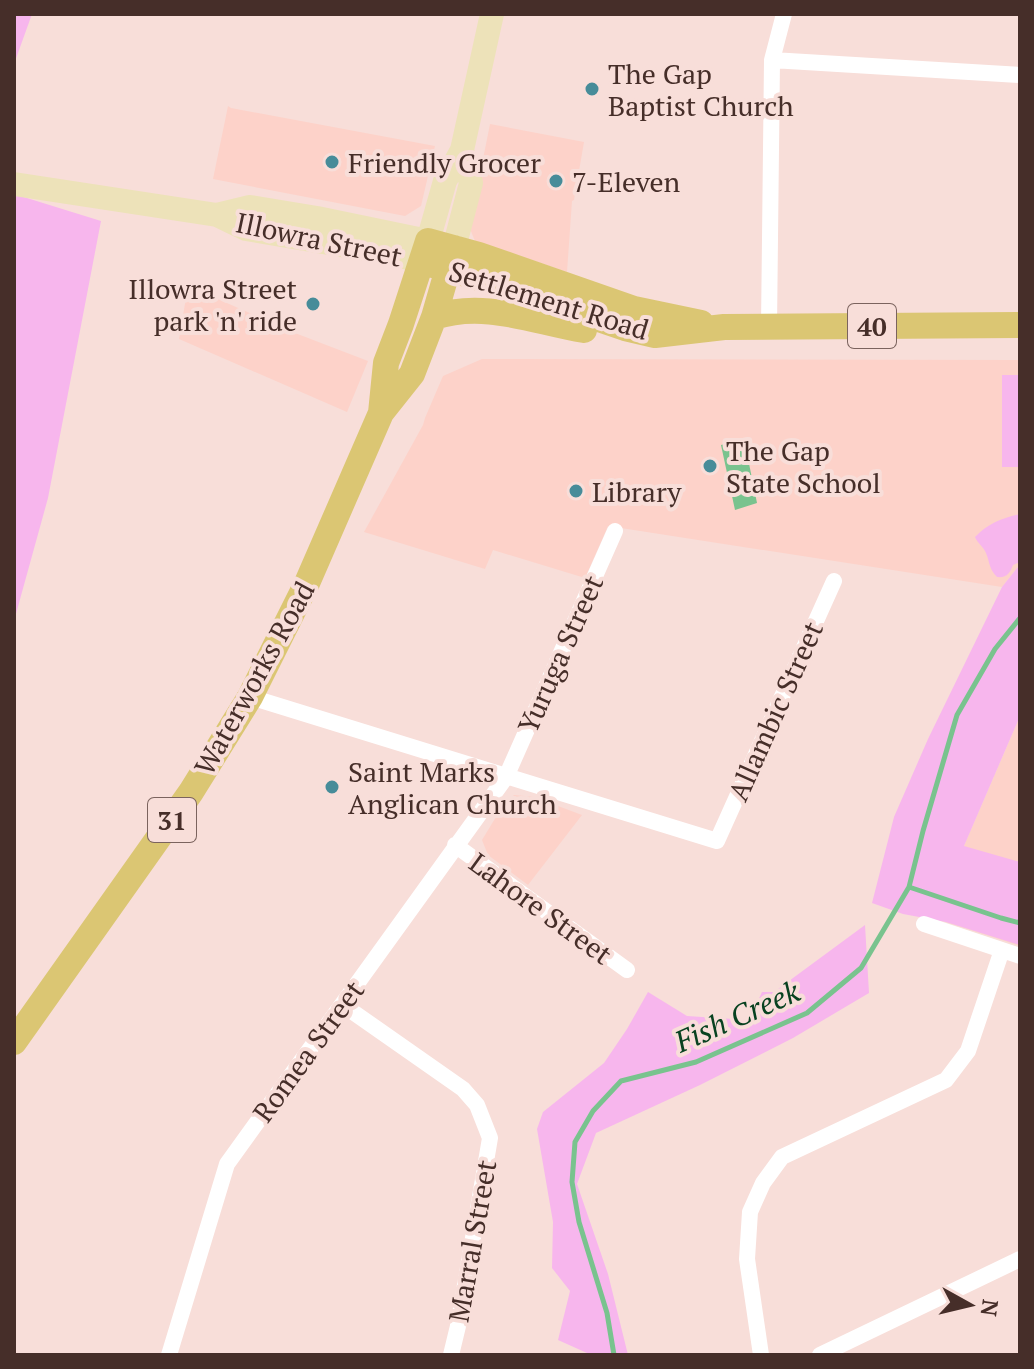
<svg xmlns="http://www.w3.org/2000/svg" width="1034" height="1369" viewBox="0 0 1034 1369" font-family="'PT Serif',serif">
	<style>
		.built { fill: #fdd2c9 }
		.green { fill: #f7b6ed }
		.water { fill: #79c38e }
		.lines { fill: none; stroke-linecap: round; stroke-linejoin: round }
		.stream { stroke: #79c38e; stroke-width: 5 }
		.street { stroke: #fff; stroke-width: 16 }
		.secondary { stroke: #ede2b9; stroke-width: 24 }
		.primary { stroke: #dbc673; stroke-width: 26 }
		.poi-dot { fill: #478c99; stroke: #f8ded9; stroke-width: 3 }
		.labels { text-anchor: middle; dominant-baseline: central; stroke-width: 8; stroke-linejoin: round; paint-order: stroke }
		.shield { fill: #f8ded9; stroke: #7b635e; stroke-width: 2 }
		.shield-label { font-size: 26px; font-weight: bold; fill: #462e29 }
		.poi-label { font-size: 28px; fill: #462e29; stroke: #f8ded9; text-anchor: start }
		.street-label { font-size: 28px; fill: #462e29; stroke: #f8ded9 }
		.water-label { font-size: 30px; font-style: italic; fill: #084220; stroke: #f8ded9 }
	</style>
	<rect width="100%" height="100%" fill="#f8ded9"/>
	<path class="built" d="M228,106L231,108L435,146L421,206L405,216L213,179Z
		M490,124L584,142L574,200L572,201L567,272L475,241L470,229L472,214Z
		M188,286L295,333L368,361L347,412L179,339Z
		M482,359L1020,360V566L1017,568L1002,587L608,526L585,578L493,550L485,569L364,532L423,425L425,418L443,376Z
		M1020,716V946L946,922L957,862Z
		M514,795L534,797L582,815L528,885L488,855L482,840L496,817Z"/>
	<path class="green" d="M14,14H32L14,64Z
		M14,194L101,221L48,498L14,621Z
		M1002,375H1020V467H1002Z
		M1020,514V562L1013,565C1010,573 1007,578 997,577C989,569 990,563 986,553C983,546 978,544 975,537C987,524 1002,518 1020,514Z
		M1020,566V716L964,846L1020,862V945L946,922L903,914L872,903L894,817L928,739L1002,587L1017,568Z
		M865,925L869,993L793,1038L700,1085L596,1133L577,1184L608,1274L628,1355H588L587,1353L558,1340L570,1291L552,1268L553,1222L537,1129L543,1112L604,1063L627,1029L648,992L687,1016L749,1020L762,992H774Z"/>
	<path class="water" d="M744,439L757,503L735,510L721,445Z"/>
	<g class="lines">
		<path class="stream" d="M909,887L1001,918L1020,923
			M614,1355L607,1313L579,1222L572,1182L575,1142L593,1111L621,1081L696,1062L807,1013L861,968L909,887L923,831L957,715L995,649L1020,618"/>
		<path class="street" d="M772,60L1020,75
			M769,327L772,60L784,14
			M250,697L717,841L834,581
			M455,845L627,970
			M924,924L1020,956
			M343,1005L463,1089L477,1105L490,1138L458,1326L451,1355
			M169,1355L227,1164L506,777L615,531
			M761,1355L747,1259L750,1212L763,1183L782,1157L946,1080L968,1051L1002,950
			M820,1355L1020,1259"/>
		<path class="secondary" d="M14,184L217,215L246,229L394,254L422,262
			M217,215L250,207L317,218L428,241L445,181L462,150L492,14
			M454,248L471,183L462,150"/>
		<path class="primary" d="M422,262L473,276L625,328L655,335L724,327L1020,325
			M434,317C485,300 534,322 584,330
			M381,413L386,363L401,324L428,241L479,255L634,309L701,323
			M14,1042L191,792L250,697L307,583L381,413L412,374L434,317L454,248"/>
	</g>
	<g class="poi-dot">
		<circle cx="592" cy="89" r="8"/>
		<circle cx="332" cy="162" r="8"/>
		<circle cx="556" cy="181" r="8"/>
		<circle cx="313" cy="304" r="8"/>
		<circle cx="710" cy="466" r="8"/>
		<circle cx="576" cy="491" r="8"/>
		<circle cx="332" cy="787" r="8"/>
	</g>
	<g class="labels">
		<g class="shield">
			<rect x="848" y="304" width="48" height="44" rx="6"/>
			<rect x="148" y="798" width="48" height="44" rx="6"/>
		</g>
		<g class="shield-label">
			<text x="872" y="326">40</text>
			<text x="172" y="820">31</text>
		</g>
		<g class="poi-label">
			<text x="608" y="73">The Gap<tspan x="608" dy="32">Baptist Church</tspan></text>
			<text x="348" y="162">Friendly Grocer</text>
			<text x="572" y="181">7-Eleven</text>
			<text x="297" y="288" text-anchor="end">Illowra Street<tspan x="297" dy="32">park 'n' ride</tspan></text>
			<text x="726" y="450">The Gap<tspan x="726" dy="32">State School</tspan></text>
			<text x="592" y="491">Library</text>
			<text x="348" y="771">Saint Marks<tspan x="348" dy="32">Anglican Church</tspan></text>
		</g>
		<g class="street-label">
			<text transform="translate(319 239) rotate(12)">Illowra Street</text>
			<text transform="translate(549 300) rotate(17)">Settlement Road</text>
			<text transform="translate(560 654) rotate(-66)">Yuruga Street</text>
			<text transform="translate(254 678) rotate(-61)">Waterworks Road</text>
			<text transform="translate(775 711) rotate(-66)">Allambic Street</text>
			<text transform="translate(541 908) rotate(36)">Lahore Street</text>
			<text transform="translate(308 1051) rotate(-54)">Romea Street</text>
			<text transform="translate(472 1241) rotate(-80)">Marral Street</text>
		</g>
		<g class="water-label">
			<text transform="translate(737 1016) rotate(-24)">Fish Creek</text>
		</g>
	</g>
	<rect width="1034" height="1369" fill="none" stroke="#462e29" stroke-width="32"/>
	<g transform="translate(970 1305) rotate(98)" stroke="#f8ded9" stroke-width="6" paint-order="stroke">
	<path d="M0-6L14 30L0 20L-14 30Z" fill="#462e29"/>
	<text y="-12" font-size="22" font-weight="bold" text-anchor="middle" fill="#462e29">N</text>
	</g>
</svg>
